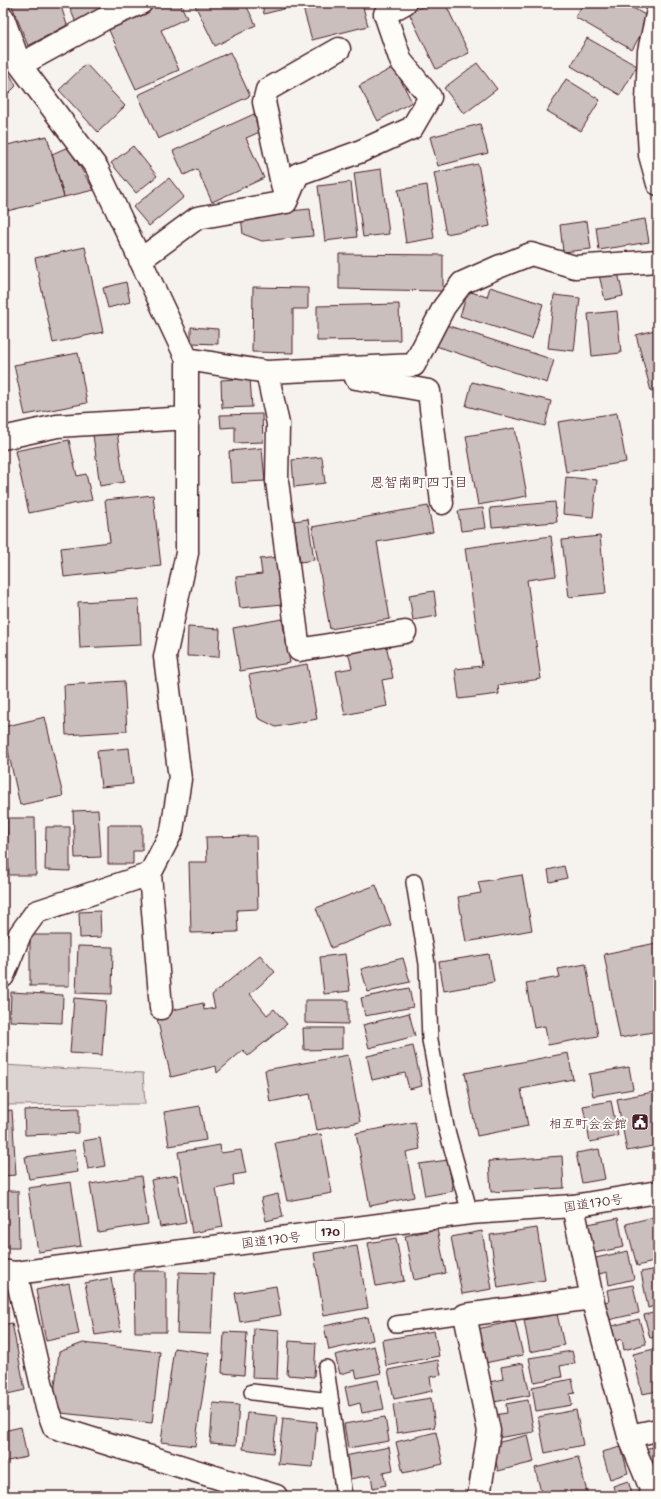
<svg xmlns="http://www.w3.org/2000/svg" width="661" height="1499" viewBox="0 0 661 1499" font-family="Mali,'Klee One',sans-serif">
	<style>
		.green { fill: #dcd4d2; stroke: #937a7e }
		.building { fill: #cbbfbe; stroke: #4a1f2b }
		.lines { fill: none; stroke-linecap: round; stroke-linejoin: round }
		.lane-casing { stroke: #4a1f2b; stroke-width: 18 }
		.street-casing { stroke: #4a1f2b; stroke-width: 25 }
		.highway-casing { stroke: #4a1f2b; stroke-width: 25 }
		.lane { stroke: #fdfcf7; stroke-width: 15 }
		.street { stroke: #fdfcf7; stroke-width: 22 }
		.highway { stroke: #fdfcf7; stroke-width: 22 }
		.labels { text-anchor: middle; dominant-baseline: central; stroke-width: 4; stroke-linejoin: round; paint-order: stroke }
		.shield { fill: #fdfcf7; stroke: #806168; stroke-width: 1 }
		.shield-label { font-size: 12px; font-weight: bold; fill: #4a1f2b }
		.poi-label { font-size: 13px; fill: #4a1f2b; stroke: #fdfcf7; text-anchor: end }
		.street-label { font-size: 13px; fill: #4a1f2b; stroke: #fdfcf7 }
		.neighbourhood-label { font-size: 14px; fill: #4a1f2b; stroke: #fdfcf7 }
	</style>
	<rect width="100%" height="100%" fill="#f6f3ef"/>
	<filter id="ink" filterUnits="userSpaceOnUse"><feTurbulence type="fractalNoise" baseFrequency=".025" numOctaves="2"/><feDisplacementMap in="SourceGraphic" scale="8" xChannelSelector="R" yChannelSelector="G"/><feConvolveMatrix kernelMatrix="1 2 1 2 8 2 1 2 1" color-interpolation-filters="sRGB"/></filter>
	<g filter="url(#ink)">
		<path class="green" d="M3,1065L143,1073L145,1104L3,1105Z"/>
		<path class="building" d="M11,3H60L67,25L28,46Z
			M68,3H98L101,12L76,23Z
			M158,3H180L187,18L161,30L179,70L136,89L107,26Z
			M194,3H245L256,25L215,46Z
			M262,3H362L368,26L312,40L302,4L264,14Z
			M430,3H445L469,53L436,69L409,13Z
			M584,3H625L650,18L632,50L575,17Z
			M587,38L637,66L620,95L571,66Z
			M230,52L250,96L158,139L138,95Z
			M4,63L16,86L3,99V64Z
			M477,63L497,89L464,114L444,88Z
			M86,64L125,106L98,132L59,90Z
			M394,67L412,102L378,121L359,86Z
			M566,79L600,100L581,131L547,111Z
			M254,114L262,131L246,138L264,178L212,202L197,169L184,175L173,151Z
			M480,124L488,153L438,166L430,137Z
			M47,136L64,197L3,212V146Z
			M133,146L157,176L136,193L111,163Z
			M68,147L94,190L64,197L52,154Z
			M478,164L490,226L446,234L434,173Z
			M381,169L389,234L363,237L354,173Z
			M169,178L184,197L149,226L133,207Z
			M351,182L357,237L325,241L318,186Z
			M427,185L434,238L406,243L398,190Z
			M310,209L313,236L262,241L243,234L241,216Z
			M645,219L649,242L599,250L596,227Z
			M587,221L591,249L563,252L560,225Z
			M85,247L103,332L53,343L35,258Z
			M339,254L443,255V291L339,289Z
			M618,272L623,296L605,300L599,275Z
			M126,282L130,302L108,308L103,288Z
			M253,287L308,288V309H293V353L252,352Z
			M490,287L543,304L532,339L460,316L468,291L487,297Z
			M554,295L580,298L574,351L548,348Z
			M399,304L400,340L317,341V306Z
			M617,311L621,353L592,356L588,314Z
			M443,324L554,360L547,383L436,346Z
			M191,327L218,329V344L191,343Z
			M658,329V389L651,391L636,335Z
			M78,353L87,403L25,415L14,365Z
			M250,378L252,407L222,408L221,380Z
			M472,382L551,401L545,426L466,406Z
			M617,413L626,462L566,472L558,422Z
			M262,414L263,442L235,443V427L221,428L220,415Z
			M515,428L527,496L478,505L466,436Z
			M117,432L124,482L100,486L93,435Z
			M69,440L77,476L86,474L92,500L29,513L15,451Z
			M262,448L265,481L231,483L229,451Z
			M322,457L325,483L294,487L292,460Z
			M566,477L597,480L593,517L563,514Z
			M153,495L161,566L64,577L61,548L110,542L105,500Z
			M555,502L557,522L492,527L490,508Z
			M428,506L433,532L377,542L390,619L330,629L312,527Z
			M483,508L486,528L461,531L458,511Z
			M308,519L314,560L300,562L294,521Z
			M551,536L556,576L527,580L541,679L498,685L499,694L459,699L455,669L482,666L465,548Z
			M600,536L606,593L569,597L562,540Z
			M278,557L283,604L240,608L236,577L262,574L260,559Z
			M434,591L437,616L413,620L409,595Z
			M139,599L141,645L80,648L78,602Z
			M282,619L290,663L240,671L233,628Z
			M188,627L220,629L219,657L187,656Z
			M386,644L393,678L382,680L387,706L345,715L336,671L352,668L348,652Z
			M307,664L317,719L276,727L258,718L249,675Z
			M124,681L127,731L66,735L64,685Z
			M45,717L63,796L20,805L7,746L3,747V727Z
			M129,748L133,784L101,787L97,751Z
			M98,810L101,857L75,858L73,811Z
			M7,818H35L36,875H9Z
			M108,825H142V851H133V864H108Z
			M46,827H70V871L45,870Z
			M256,836L258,909L237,910L238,932L191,933L189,862H207L206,837Z
			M564,866L567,878L550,882L548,870Z
			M522,875L532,930L466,942L458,897L481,893L478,882Z
			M376,885L391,925L331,948L316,908Z
			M100,911L101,937L80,938L79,912Z
			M30,935H69V986H30Z
			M656,943L658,955V1031L620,1038L604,954Z
			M78,946L113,947L112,994L76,993Z
			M345,954L350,991L324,994L320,957Z
			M489,954L494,982L444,991L439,962Z
			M260,955L275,972L250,994L267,1015L274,1009L287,1024L248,1056L243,1050L217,1073L216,1066L171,1077L156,1014L203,1003L204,1010L215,1008L212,995Z
			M403,958L410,982L368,992L361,969Z
			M586,964L598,1036L548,1045L545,1026L534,1028L526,983L560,977L558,969Z
			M409,988L413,1007L365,1016L361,998Z
			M11,992L63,995L62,1023L10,1021Z
			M74,998L106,1001L102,1055L70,1053Z
			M305,1000H348V1024L305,1023Z
			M409,1013L415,1036L369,1048L363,1025Z
			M303,1028H342V1049L304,1050Z
			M413,1046L422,1086L409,1089L405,1073L372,1080L367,1056Z
			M568,1053L573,1079L521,1089L528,1126L477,1136L465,1073Z
			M348,1055L360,1122L317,1130L310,1094L270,1102L265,1070Z
			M629,1067L633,1089L593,1096L589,1074Z
			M658,1091V1145L627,1151L617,1099Z
			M611,1101L618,1136L590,1142L583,1106Z
			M200,1106L206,1140L169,1146L164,1112Z
			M79,1108V1133L25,1135L24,1110Z
			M12,1110L16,1175L3,1176V1111Z
			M415,1122L420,1149L406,1152L414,1197L370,1206L356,1133Z
			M321,1134L332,1193L287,1201L275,1143Z
			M100,1138L105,1166L88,1169L83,1141Z
			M220,1145L221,1153L241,1150L246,1173L233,1175L234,1185L216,1189L223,1227L192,1233L178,1152Z
			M599,1149L605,1179L582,1183L576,1153Z
			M75,1150L78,1172L29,1179L25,1157Z
			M562,1156L564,1188L491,1192L489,1161Z
			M448,1160L453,1191L425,1196L419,1164Z
			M177,1175L186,1223L160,1227L151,1180Z
			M141,1176L148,1224L98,1232L90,1184Z
			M71,1182L81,1246L38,1252L28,1188Z
			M3,1191H18L19,1248H3Z
			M278,1194L283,1217L266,1221L261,1198Z
			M654,1217L658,1234V1261L637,1266L626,1224Z
			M618,1218L624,1247L594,1253L588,1224Z
			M537,1228L545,1280L498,1288L490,1235Z
			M437,1229L446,1273L414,1280L405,1236Z
			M482,1231L492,1289L462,1294L451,1237Z
			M396,1238L404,1281L376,1286L368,1243Z
			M357,1246L368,1308L324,1316L314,1253Z
			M628,1251L634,1279L609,1285L607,1272L595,1275L591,1259Z
			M658,1269V1305L648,1308L641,1272Z
			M134,1271H166V1332H135Z
			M179,1272L214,1273L211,1334L177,1333Z
			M111,1278L121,1331L95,1335L85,1283Z
			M69,1283L79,1334L46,1341L36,1290Z
			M633,1285L639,1313L604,1321L600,1303L609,1301L607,1290Z
			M276,1286L281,1315L240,1322L235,1293Z
			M658,1312V1337L650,1338L644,1315Z
			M557,1314L564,1345L530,1352L524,1320Z
			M368,1317L373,1340L329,1350L324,1326Z
			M639,1319L646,1344L624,1350L622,1339L609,1343L605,1328Z
			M515,1321L523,1355L485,1363L477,1329Z
			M12,1323L25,1390L3,1395V1325Z
			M254,1328L279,1330L277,1379L252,1378Z
			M434,1331L439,1356L386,1366L382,1340Z
			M224,1332L247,1333L244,1375L222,1373Z
			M289,1341L316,1343L314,1377L287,1375Z
			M83,1343L160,1352L152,1423L52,1412L59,1352Z
			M374,1346L381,1373L357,1378L355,1370L340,1374L335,1355Z
			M174,1348L209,1353L195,1446L161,1442Z
			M654,1349L658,1365V1391L642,1394L633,1354Z
			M572,1351L575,1363L560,1366L562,1377L534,1382L529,1358Z
			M438,1360L441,1375L430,1377L432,1391L394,1399L388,1370Z
			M523,1363L530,1395L489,1403L485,1383L503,1379L501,1367Z
			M572,1379L575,1393L570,1394L572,1405L536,1411L532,1387Z
			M378,1380L384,1409L362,1413L360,1403L349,1406L345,1387Z
			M431,1398L435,1427L397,1433L393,1404Z
			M528,1400L534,1432L497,1438L493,1415L507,1413L506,1404Z
			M213,1403L239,1405L236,1445L210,1443Z
			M576,1410L583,1445L545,1453L538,1417Z
			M247,1413L277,1416L273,1453L243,1449Z
			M385,1417L389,1441L348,1448L344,1424Z
			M283,1418L317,1422L313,1467L278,1464Z
			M21,1427L27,1457L3,1462V1431Z
			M436,1432L443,1464L403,1473L396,1442Z
			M528,1435L534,1462L498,1471L492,1444Z
			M658,1446V1462L646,1464L643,1449Z
			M389,1447L393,1470L383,1472L386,1485L373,1488L371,1475L350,1479L345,1456Z
			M621,1447L628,1473L610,1479L602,1452Z
			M578,1457L588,1496H542L535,1468Z
			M628,1481L633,1496H616L613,1486Z"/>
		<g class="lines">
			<defs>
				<path id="lane" d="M414,882L427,964L430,1040L446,1127L470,1213
					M396,1324L465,1315
					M326,1368L344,1496
					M252,1392L331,1401"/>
				<path id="street" d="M658,10L649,51L647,102L650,155L658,184
					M3,18L20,65L97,168L187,359V553L165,657L180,779L172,831L150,874L36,912L20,934L3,976
					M20,65L104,19L141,3
					M286,202L264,102L267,90L339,49
					M140,260L197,218L286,202L298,174L359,152L412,128L430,97L401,61L385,14L405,3
					M187,359L267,372L414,365L444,307L462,283L498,267L531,254L575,267L658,261
					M267,372L278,424L277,481L299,650L405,632
					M356,378L429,391L442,503
					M3,438L57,426L188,418
					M150,874L161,1008
					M573,1206L592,1298L629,1436L654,1496
					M16,1273L47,1408L54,1427L276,1496
					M629,1436L658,1430
					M479,1496L489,1431L465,1315L592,1298"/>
				<path id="highway" d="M3,1271L16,1273L470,1213L573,1206L658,1192"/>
			</defs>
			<use href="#lane" class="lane-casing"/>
			<use href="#street" class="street-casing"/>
			<use href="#highway" class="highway-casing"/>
			<use href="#lane" class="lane"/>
			<use href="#street" class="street"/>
			<use href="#highway" class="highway"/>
		</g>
	</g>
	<defs>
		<symbol id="civic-square" viewBox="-11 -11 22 22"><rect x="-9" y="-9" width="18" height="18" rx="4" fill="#4a1f2b" stroke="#fdfcf7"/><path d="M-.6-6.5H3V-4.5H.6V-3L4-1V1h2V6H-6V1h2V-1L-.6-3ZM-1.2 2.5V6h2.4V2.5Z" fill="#fff"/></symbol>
	</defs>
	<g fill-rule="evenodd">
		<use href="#civic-square" x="630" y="1112" width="20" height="20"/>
	</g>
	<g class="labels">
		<rect class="shield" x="316" y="1221" width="28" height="20" rx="3"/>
		<g class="shield-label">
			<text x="330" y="1231">170</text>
		</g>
		<g class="poi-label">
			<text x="627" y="1122">相互町会会館</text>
		</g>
		<g class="street-label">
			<text transform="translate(593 1202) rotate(-8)">国道170号</text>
			<text transform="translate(271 1239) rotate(-7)">国道170号</text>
		</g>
		<g class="neighbourhood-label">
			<text x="419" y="481">恩智南町四丁目</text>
		</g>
	</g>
	<rect width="661" height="1499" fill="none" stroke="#fdfcf7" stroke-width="16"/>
	<rect x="8" y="8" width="645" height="1483" fill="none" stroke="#4a1f2b" stroke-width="1.5" filter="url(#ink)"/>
</svg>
